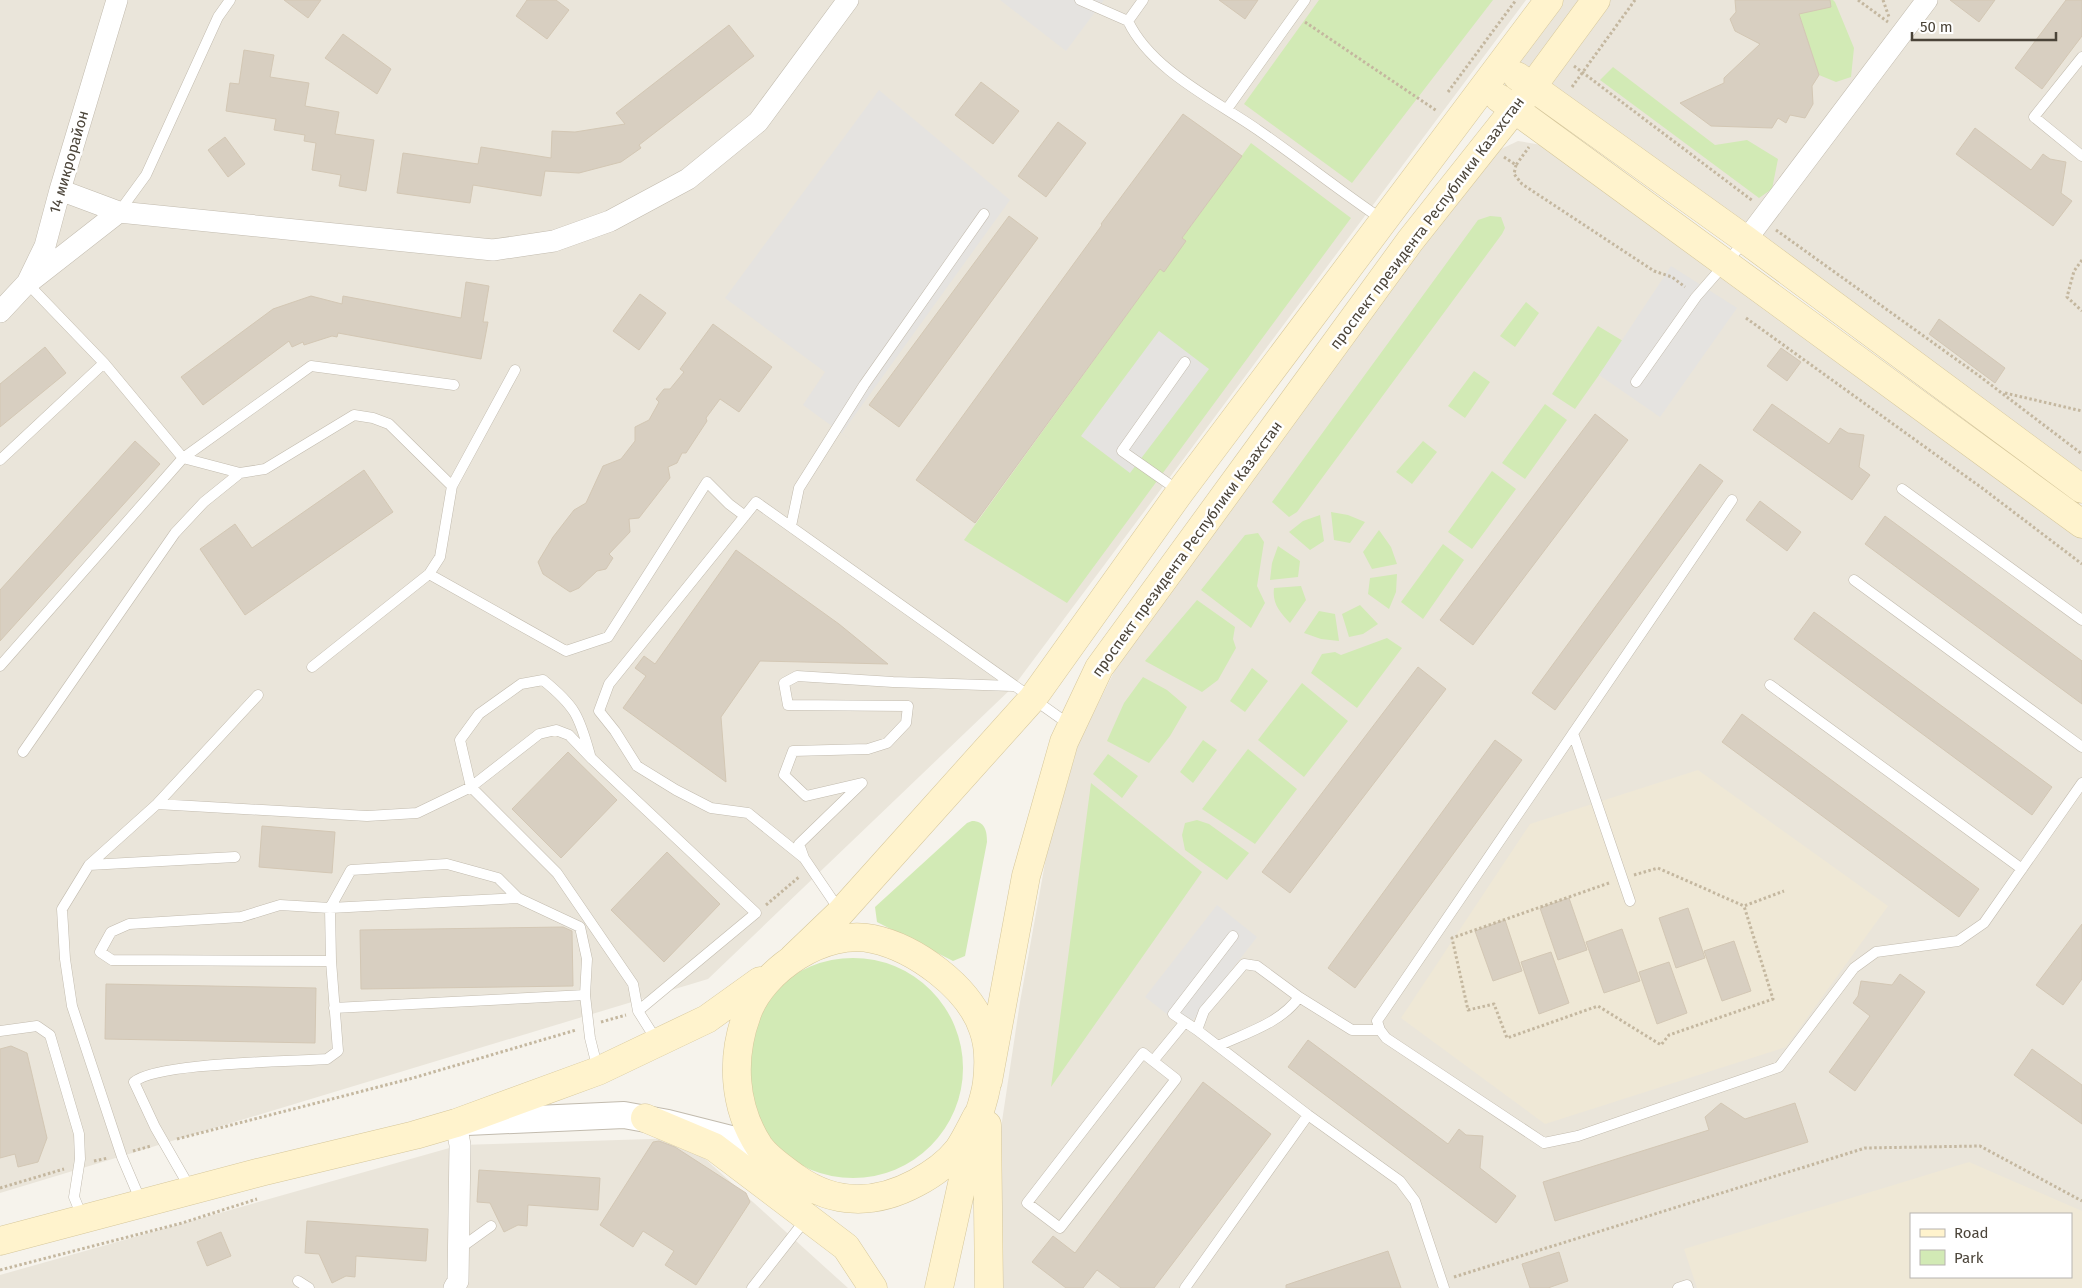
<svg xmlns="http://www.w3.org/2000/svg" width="2082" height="1288" viewBox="0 0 2082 1288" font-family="'Fira Sans',sans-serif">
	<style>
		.residential { fill: #eae5da; fill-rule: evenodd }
		.education { fill: #efe8d6; fill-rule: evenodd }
		.green { fill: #d2eab5 }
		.parking { fill: #e5e3e0 }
		.building { fill: #d8cfc1; stroke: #d3c7b4 }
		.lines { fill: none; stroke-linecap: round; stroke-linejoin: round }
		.service-casing { stroke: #c2bbae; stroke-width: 11 }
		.minor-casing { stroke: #c2bbae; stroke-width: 22 }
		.tertiary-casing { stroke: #c2bbae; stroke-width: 28 }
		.secondary-casing { stroke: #d6c79b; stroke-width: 29 }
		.path { stroke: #c4b79f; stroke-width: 3; stroke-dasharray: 2.5 2.5; stroke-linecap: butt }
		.service { stroke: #fff; stroke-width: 10 }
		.minor { stroke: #fff; stroke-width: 21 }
		.tertiary { stroke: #fff; stroke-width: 26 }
		.secondary { stroke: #fff3cd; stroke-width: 28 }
		.labels { text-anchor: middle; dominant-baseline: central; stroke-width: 5; stroke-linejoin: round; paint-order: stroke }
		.street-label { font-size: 15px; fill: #4b4439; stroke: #fff }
	</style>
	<rect width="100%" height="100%" fill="#f6f3ec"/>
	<path class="residential" d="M0,0H1526L1014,686L708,979L0,1193Z
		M1553,0H2082V489L1502,64Z
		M1518,141L1553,147L2082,534V1288H995L993,1181L1020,1002L1047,852L1079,742L1126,648L1482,158ZM1911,1214H2071V1277H1911Z
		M682,1138L848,1288H0V1275L460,1145Z"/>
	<path class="education" d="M1698,770L1888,906L1786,1047L1545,1124L1401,1018L1530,824Z
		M1969,1162L2082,1211V1288H1697L1684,1249ZM2071,1214V1277H1911V1214Z"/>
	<path class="green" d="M1319,0H1493L1352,183L1244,104Z
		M1802,0H1833L1835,2L1854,48L1851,77L1836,82L1819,75L1799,14Z
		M1613,67L1715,145L1747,140L1778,159L1772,189L1759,198L1600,80Z
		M1251,143L1351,218L1067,603L964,540Z
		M1490,216L1501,217L1505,228L1502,234L1297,512L1289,517L1272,502L1478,220Z
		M1526,302L1539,313L1515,347L1500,336Z
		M1598,326L1623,341L1575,409L1552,394Z
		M1474,371L1490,382L1465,418L1448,406Z
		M1545,404L1567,420L1525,479L1502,463Z
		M1423,441L1437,452L1412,484L1396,472Z
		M1492,471L1516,489L1472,549L1448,532Z
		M1331,512L1348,515L1365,522L1350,543L1334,540Z
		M1320,515L1324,541L1310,550L1289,532L1303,521Z
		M1379,530L1391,547L1397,564L1372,569L1363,552Z
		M1258,533L1264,542L1257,586L1265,603L1251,628L1201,590L1245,535Z
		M1443,544L1464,560L1423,619L1401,602Z
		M1278,546L1300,561L1298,577L1270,580L1272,563Z
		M1397,574L1396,592L1389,609L1368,594L1370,578Z
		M1301,586L1306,600L1290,623C1280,612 1272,604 1274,588Z
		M1197,600L1235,627L1233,639L1236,648L1218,680L1202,692L1145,661Z
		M1360,605L1378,624L1363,634L1349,637L1342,614Z
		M1319,611L1335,614L1339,641L1321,639L1304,633Z
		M1387,638L1402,648L1357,708L1311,673L1322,654L1335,652L1341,655Z
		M1252,668L1268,681L1245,712L1230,701Z
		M1143,677L1167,690L1187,707L1170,736L1149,763L1107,741L1124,703Z
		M1302,683L1348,721L1304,777L1258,740Z
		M1203,740L1217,750L1193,783L1180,772Z
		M1248,749L1297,789L1255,844L1202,809Z
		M1108,754L1138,776L1122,798L1093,774Z
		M1091,783L1202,872L1051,1087Z
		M1197,820L1209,824L1249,853L1227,880L1185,850L1182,835L1185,823Z
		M972,821C985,821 987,831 987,842L965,956L953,961L877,922L875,907L967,823Z
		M743 1068a110 110 0 1 1 220 0a110 110 0 1 1-220 0Z"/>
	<path class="parking" d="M1000,0H1104L1066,51Z
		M879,90L1010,200L842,433L851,440L803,405L825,372L725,298Z
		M1671,266L1737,308L1660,417L1599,375Z
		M1159,331L1209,369L1130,473L1081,436Z
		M1217,905L1257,937L1186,1029L1145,997Z"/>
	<path class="building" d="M284,0H321L308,18Z
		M527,0H556L569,10L547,39L516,16Z
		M1219,0H1258L1245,19Z
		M1735,0H1830L1831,7L1799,14L1819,75L1812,86L1813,104L1805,118L1790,115L1786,123L1778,118L1772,128L1711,126L1680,103L1724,83V78L1760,44L1735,31L1730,19L1736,12Z
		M1950,0H1995L1979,22Z
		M2066,0H2082V36L2042,89L2015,68Z
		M729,25L754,56L639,145L641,148L621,162L579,173L545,171L541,196L473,185L470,203L397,193L403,153L478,164L481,147L551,158L552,131L575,132L625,124L616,113Z
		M343,34L391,69L377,94L325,58Z
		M244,50L274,55L270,77L309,83L305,106L339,112L335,134L374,140L366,191L339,186L341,175L312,170L316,143L304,141L305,135L274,130L276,119L226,111L230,83L239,84Z
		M981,82L1019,111L993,144L955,115Z
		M1183,114L1242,156L1182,238L1186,241L1164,272L1160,269L975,523L916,480L1102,225L1101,224Z
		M1058,122L1086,143L1046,197L1018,176Z
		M1975,128L2031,170L2043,154L2050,159L2066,162L2061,193L2072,201L2053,226L1956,154Z
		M225,137L245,164L228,177L208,150Z
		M1009,216L1038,238L899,427L869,405Z
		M466,282L489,286L483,322H488L481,359L338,333L337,337L332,336L304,345L303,342L292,347L289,341L203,405L181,377L273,309L311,296L342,304L343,296L461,318Z
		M640,294L666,313L639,350L613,331Z
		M1939,319L2005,368L1995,383L1929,334Z
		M713,324L772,367L739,412L720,399L706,418L707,421L686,453H682L677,463L668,467L670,478L639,518L629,519L630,532L609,554L613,558L606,569L597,571L579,588L570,592L543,574L538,562L553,537L574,510L586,503L603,466L621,459L635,441V427L649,420L659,402L656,399L664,389H670L684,372L680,369Z
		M45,347L66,373L0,427V384Z
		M1781,348L1801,362L1787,381L1767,366Z
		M1772,404L1829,444L1840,428L1848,433L1864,435L1859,467L1870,475L1852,500L1753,430Z
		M1595,414L1628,440L1473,645L1440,620Z
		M135,441L160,464L0,641V590Z
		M1700,464L1723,481L1555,710L1532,693Z
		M364,470L393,512L245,615L200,549L235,524L252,548Z
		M1760,501L1801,532L1787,551L1746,520Z
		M1885,516L2082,661V704L1865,544Z
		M736,550L839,624L888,664L760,661L721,717L726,782L623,708L646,676L635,668L644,656L655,664Z
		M1814,612L2052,787L2032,815L1794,639Z
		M1418,667L1446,689L1290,893L1262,872Z
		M1742,714L1979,889L1959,917L1722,742Z
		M1495,740L1522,760L1355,988L1328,968Z
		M568,752L617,800L561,858L512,809Z
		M262,826L335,832L332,873L259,867Z
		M667,852L720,904L664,962L611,910Z
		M1569,898L1587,950L1558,960L1540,908Z
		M1688,908L1705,958L1676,968L1659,918Z
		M1505,920L1522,971L1493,981L1475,931Z
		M2082,924V979L2063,1005L2036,985Z
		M563,927L572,931L573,986L361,989L360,930Z
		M1622,929L1640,981L1604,993L1586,942Z
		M1734,941L1751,991L1722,1001L1704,951Z
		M1551,952L1569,1003L1539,1014L1521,962Z
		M1669,962L1687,1013L1657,1024L1639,972Z
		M1900,974L1925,992L1855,1091L1829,1072L1870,1016L1853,1003L1858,996L1861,981L1892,985Z
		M106,984L316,988L315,1043L105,1039Z
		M1308,1040L1448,1144L1459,1129L1466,1135L1483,1136L1480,1168L1516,1196L1496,1223L1288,1067Z
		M11,1046L27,1053L47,1138L38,1162L18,1167L15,1154L0,1158V1049Z
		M2032,1049L2082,1085V1124L2014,1075Z
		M1203,1082L1271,1134L1154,1288H1121L1097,1270L1083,1288H1066L1032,1262L1053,1236L1075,1253Z
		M1721,1103L1745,1119L1795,1103L1808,1142L1555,1221L1543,1182L1709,1130L1705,1117Z
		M659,1141L675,1147L746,1193L750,1202L696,1285L665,1265L674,1251L643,1231L633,1247L600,1225L653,1142Z
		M479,1170L600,1178L598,1210L528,1205L527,1226L518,1225L504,1232L490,1203L477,1202Z
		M307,1221L428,1229L426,1261L356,1256L355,1277L346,1276L332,1283L319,1254L305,1253Z
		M221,1232L231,1256L207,1266L197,1242Z
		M1388,1251L1401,1288H1286V1285Z
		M1559,1252L1568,1281L1548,1288H1530L1522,1264Z"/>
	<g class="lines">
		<defs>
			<path id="service" d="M1080,0L1128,21
				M1143,0L1128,21C1151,70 1215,100 1258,130C1300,159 1340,191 1383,220
				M2082,57L2034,117L2082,156
				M1227,109L1305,0
				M119,212L146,175L218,17L230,0
				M1636,382L1696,297L1745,241
				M183,458L240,473L265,469L354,415L373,418L389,424L452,486L440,557L429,574L312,667
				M183,458L311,366L454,385
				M0,460L104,363L27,283
				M452,486L515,370
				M1902,489L2082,620
				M1179,491L1122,451L1185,362
				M1732,500L1377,1021L1380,1030L1386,1038L1544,1143L1578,1136L1779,1067L1854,968L1876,952L1958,941L1984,923L2082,783
				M791,526L799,488L864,385L984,214
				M429,574L566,651L608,637L707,482L729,504L745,516
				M1854,580L2082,747
				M0,666L183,458L104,363
				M1770,685L2022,869
				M1573,733L1630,901
				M23,752L175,533L204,502L240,473
				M590,755C579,715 575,706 543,680L521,684L479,714L460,740L471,787L557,873L633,984L638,1011L657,1041
				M157,804L367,816L417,813L471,787L539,734L556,730L569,735L591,758L756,913L638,1011
				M804,858L748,813L711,808L676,790L637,766L615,731L599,711L609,684L756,502L1070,725
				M89,865L235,857
				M518,898L580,927L587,959L585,995L590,1038L598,1070
				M840,911L804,858L799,844L862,783L806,796L784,775L793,751L868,749L887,743L906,723L908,706L788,705L784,683L797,676L893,682L1013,686
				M1233,936L1173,1014L1197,1030L1308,1115L1400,1181L1415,1201L1444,1288
				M334,1008L585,995
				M1197,1030L1204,1011L1244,964L1257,966L1299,997
				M0,1031L37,1026L50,1035L79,1134L80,1159L74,1197L83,1219
				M1218,1046C1246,1033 1281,1023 1299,997L1352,1030H1380
				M1153,1061L1143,1053L1027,1203L1060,1228L1176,1079L1153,1061L1185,1022
				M190,1188L155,1127L134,1082C157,1062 290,1062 327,1059L338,1051L331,961L112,960L100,952L111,932L129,924L241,917L280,905L330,908L518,898L498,878L447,864L351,870L330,908L331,961
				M142,1204L122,1157L72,1006L65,959L62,909L89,865L157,804L258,695
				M459,1249L491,1226
				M298,1281L309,1288
				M752,1288L806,1219
				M1185,1288L1308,1115
				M1678,1288L1687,1285L1688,1288"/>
			<path id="minor" d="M60,190L119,212L493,250L554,241L610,221L688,179L758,122L848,0
				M1746,240L1927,0
				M32,280L119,212
				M0,312L27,283L45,246L60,190L117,0
				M454,1288L458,1281L460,1145L456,1123"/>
			<path id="tertiary" d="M467,1122L624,1115L668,1123L759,1146"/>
			<path id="secondary" d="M1517,76L1746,240L2082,489
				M1499,98L2082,524
				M793,958L841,912L1033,698L1180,492L1549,0
				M988,1081L1026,876L1064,742L1099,668L1410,241L1532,87L1596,0
				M645,1118L714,1147L846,1247L873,1288
				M987,1125L989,1288
				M0,1241L261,1172L415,1135L456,1123L598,1071L707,1019L760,981
				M939,1288C950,1237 962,1186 973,1134C977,1117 985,1100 987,1082C989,1065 989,1045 983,1029C969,987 915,948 873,939C825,928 762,970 747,1014C731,1057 733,1106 759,1146C768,1159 784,1169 796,1178C834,1205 875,1205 916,1183C931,1175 947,1164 958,1150C965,1140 971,1127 977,1116"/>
		</defs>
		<use href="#service" class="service-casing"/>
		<use href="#minor" class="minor-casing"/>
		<use href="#tertiary" class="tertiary-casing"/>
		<use href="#secondary" class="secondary-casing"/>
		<path class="path" d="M1858,0L1888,22
			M1883,0L1889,17
			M1305,22L1437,111
			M1574,66L1753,201
			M1572,87L1635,0
			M1448,92L1516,0
			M1504,157L1516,165L1529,147
			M1516,165L1514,174L1522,184L1654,271L1672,277L1685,287
			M1776,230L1978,375L2082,454
			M2082,260L2074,271L2067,297L2082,311
			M1746,318L1982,488L2082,564
			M2005,393L2082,411
			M1634,875L1658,868L1744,906L1784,891
			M1609,883L1452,938L1468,1010L1494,1004L1507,1038L1598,1006L1661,1045L1669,1035L1773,999L1744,906
			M766,905L799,877
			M601,1022L626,1015
			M177,1139L413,1078L576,1030
			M133,1151L151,1146
			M94,1161L108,1158
			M0,1188L64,1169
			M0,1270L182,1223L257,1199
			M1454,1277L1865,1148L1980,1146L2082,1201"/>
		<use href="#service" class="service"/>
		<use href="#minor" class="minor"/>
		<use href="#tertiary" class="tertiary"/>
		<use href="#secondary" class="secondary"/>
	</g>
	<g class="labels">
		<g class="street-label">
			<text transform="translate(69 162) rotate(-74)">14 микрорайон</text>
			<text transform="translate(1427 223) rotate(-53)">проспект президента Республики Казахстан</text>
			<text transform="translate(1187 549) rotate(-54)">проспект президента Республики Казахстан</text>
		</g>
	</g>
	<rect x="1910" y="1213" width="162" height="65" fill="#ffffff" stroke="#b7b4b0"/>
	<rect x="1920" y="1229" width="25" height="8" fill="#fff3cd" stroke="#b7b4b0"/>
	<text x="1954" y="1238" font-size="15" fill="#4b4439">Road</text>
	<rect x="1920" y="1250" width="25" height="15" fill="#d2eab5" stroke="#b7b4b0"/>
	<text x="1954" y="1263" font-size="15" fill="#4b4439">Park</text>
	<path d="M1912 32v8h144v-8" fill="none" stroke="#4b4439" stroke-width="2.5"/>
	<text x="1920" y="32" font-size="15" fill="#4b4439" stroke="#ffffff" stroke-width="4" paint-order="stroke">50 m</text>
</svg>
